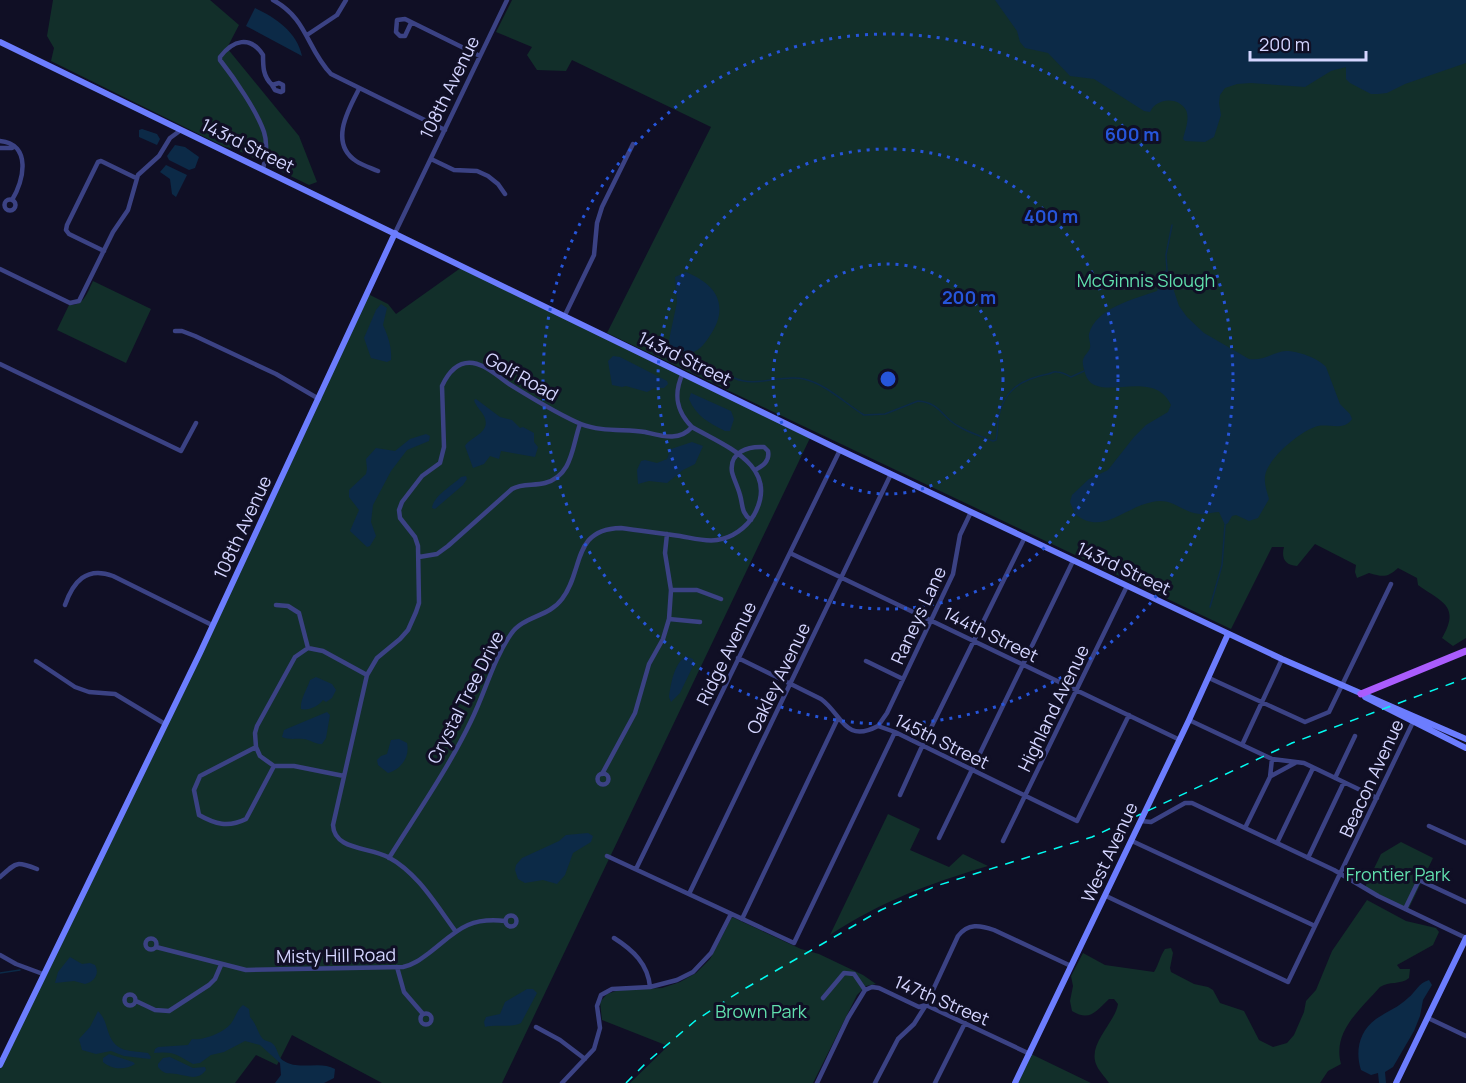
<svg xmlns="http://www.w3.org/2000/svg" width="1466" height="1083" viewBox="0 0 1466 1083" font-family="Manrope,sans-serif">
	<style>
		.green { fill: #122f2a }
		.water { fill: #0c2a47 }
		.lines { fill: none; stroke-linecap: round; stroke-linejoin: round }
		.stream { stroke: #0c2a47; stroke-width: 1.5 }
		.street { stroke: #3b4284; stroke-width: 4.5 }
		.secondary { stroke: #6c7dfe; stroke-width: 6 }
		.primary { stroke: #aa5cfd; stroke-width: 7 }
		.rail { stroke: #02fcf1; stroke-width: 1.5; stroke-dasharray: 9 8; stroke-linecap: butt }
		.ring { fill: none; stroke: #2655da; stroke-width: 3; stroke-dasharray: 3 6 }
		.labels { text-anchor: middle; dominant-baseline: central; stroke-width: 6; stroke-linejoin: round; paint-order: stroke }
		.street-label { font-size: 18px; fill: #d4d5ff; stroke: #100f25 }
		.park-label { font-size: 18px; fill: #60dfad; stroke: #100f25 }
		.centre { fill: #2655da; stroke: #100f25; stroke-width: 3 }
		.ring-label { font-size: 18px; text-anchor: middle; font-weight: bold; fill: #2655da; stroke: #100f25; stroke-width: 6; stroke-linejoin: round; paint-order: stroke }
	</style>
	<rect width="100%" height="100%" fill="#100f25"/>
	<path class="green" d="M53,0H210L239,25L227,48L299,136L317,182L309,185L237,150L223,146L51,61L54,48L47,36Z
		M512,0H1466V638L1453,646L1442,638C1461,605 1441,602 1418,585L1417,578L1398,568C1387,578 1383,577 1369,573L1357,578L1355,572L1356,565L1315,544L1297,566C1285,565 1281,558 1284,547H1272L1231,629L607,333L711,127L572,60L566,71L537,70L527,55L532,47L496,32Z
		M462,267L810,438L502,1083H382L292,1035L277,1065L256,1055L235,1083H0V1069L132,796L368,294L388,304L396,314Z
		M93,281L151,309L126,363L57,330L69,305C84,306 87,293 93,281Z
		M888,814L920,829L910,850L949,867L963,854L988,866C928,884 882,901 830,935Z
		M1401,842L1433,858L1408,910L1365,887L1381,854Z
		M1367,900L1406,921L1436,928L1439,932L1433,945L1397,965L1400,969H1410L1409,978C1401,985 1389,981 1380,987C1361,1009 1332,1031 1341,1064L1328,1071L1320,1083H1109C1105,1077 1098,1070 1096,1064C1088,1043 1115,1023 1118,1004L1114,999H1109C1096,1011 1090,1022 1072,1011L1070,1001L1073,986L1071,976L1083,953L1105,965L1154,972C1159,964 1160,956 1165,949L1171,948L1173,953L1170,968L1171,972L1194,984L1208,987L1213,990L1220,1003L1244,1011L1259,1040L1273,1047L1287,1043L1294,1035L1304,1012L1306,1001L1316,990L1332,951Z
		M732,917L801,949L819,954L863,975L876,984L866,986L857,995L813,1083H630L668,1046L602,1020L600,1002L607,994L619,990L662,988L680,982L696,973L710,959Z
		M1031,1054L1091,1083H1017Z"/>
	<path class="water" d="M995,0H1466V63L1405,84L1387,93L1378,94H1371L1350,83L1346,79V67L1331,71L1305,87L1251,83L1237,84L1225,88L1220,95L1219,103L1221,115L1214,137L1205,142L1185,141L1183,139C1185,130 1190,119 1186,110C1178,96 1156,98 1150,112L1144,111L1094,79L1070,76L1048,53L1025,48L1020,42L1017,31Z
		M255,8C276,18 297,32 302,56L246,26Z
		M142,129L157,134L160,139L157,145L139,137V130Z
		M175,145L185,147L199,157L195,168L189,170L169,160L167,156Z
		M166,165L187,175L176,197L172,194L170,179L160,172Z
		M1167,270L1179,306L1187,317L1204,333L1249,359C1264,361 1273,352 1286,351C1298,351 1318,358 1326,367L1340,404L1350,414L1352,419C1344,431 1330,424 1318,426C1301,430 1267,459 1265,476C1264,484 1267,492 1269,499L1258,518L1249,521L1236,515L1232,516L1228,523L1225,525L1219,512C1213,512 1206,515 1200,514C1182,513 1173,497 1152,502C1123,508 1102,536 1075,514L1070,502L1072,495L1089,479L1108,470L1134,437L1146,425L1168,412L1171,405C1153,365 1094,407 1085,373C1084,370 1082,363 1083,360C1084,355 1089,352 1090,348C1091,343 1088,338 1089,334C1096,308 1134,299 1157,291L1164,271Z
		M686,272C718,285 730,307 709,337C703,346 699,351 688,354L671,347L669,340L677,302L675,277Z
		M381,304L387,308L383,325C388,336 392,347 391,360L387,362L371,358L364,338L376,310Z
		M613,356L620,357L667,381L668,384L664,388H655L647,392L626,386L622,387L612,385L608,361Z
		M691,393L731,411L734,419L730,431H725C709,423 696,416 689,399Z
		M476,399L500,417L512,420L520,428L523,427L534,433V442L538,447L535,457L501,451L499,459L490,456L484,464L473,468L465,446C471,436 492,433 484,416C481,410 476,407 474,400Z
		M426,434L430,436L429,441L407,450L391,471L373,505L371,522L376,536L370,546L367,547L350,531L359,510L349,497V490L366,474L367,469L366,459L376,448L395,451L410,439Z
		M692,442L703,446L695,464L683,470L667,483L649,481L638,484L637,470L641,461L645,460L657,463L667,459L671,449Z
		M466,476L467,479L463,485L435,509L432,508C434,495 452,486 461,477Z
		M686,656L693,659L694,664L680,693L671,702L669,697C671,683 674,664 686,656Z
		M316,677L332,684L336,690L332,698L326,702L323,700C319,706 308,711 301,709C300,699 307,690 310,680Z
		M327,712L330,715L326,738L322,744C316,744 314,742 308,740C299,737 291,741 282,737L284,730Z
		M399,739L407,743C410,756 402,769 388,773L378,765L377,760L381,756L387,754L391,740Z
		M588,833L593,836L591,842L573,853L565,875L557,884L543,880L525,883L518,879L515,870L516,865L522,858L559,841L566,835Z
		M70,957L82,964L90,963L95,965C100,974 94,982 85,984L74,981L55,983L58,972Z
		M1429,980L1432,985L1423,1000L1420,1016L1414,1031L1393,1067L1385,1072L1386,1083H1379L1378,1073L1371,1075L1361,1070C1355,1052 1359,1031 1376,1019C1386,1012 1399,1007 1408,998C1416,992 1418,983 1429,980Z
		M527,989H533L537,993L521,1023C511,1028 495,1024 485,1027L484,1022L486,1017L500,1014L505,1002Z
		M243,1005L249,1009L250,1017C257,1025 257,1031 262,1038C265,1042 270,1040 274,1045C278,1050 278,1058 284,1061C299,1071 320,1060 335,1069L334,1078L324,1083H275L281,1075L280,1063L260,1045L245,1041L224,1052L211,1055L200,1063L193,1064C176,1055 176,1051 154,1053L155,1049L158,1047L188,1045L192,1039C203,1041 226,1032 232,1022C236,1016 237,1010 243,1005Z
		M98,1011C103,1016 105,1021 107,1028C114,1053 126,1050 148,1053L151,1057L150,1059L124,1056L111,1051L96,1054L82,1050L79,1039L90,1027Z
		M109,1054L133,1062L135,1064C126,1070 112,1070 103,1062V1058Z
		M170,1057L193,1068L205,1067L206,1070C198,1081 188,1076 177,1074C169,1073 164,1075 158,1067V1064L163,1058Z"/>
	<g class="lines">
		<path class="stream" d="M1167,270L1166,255L1172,225
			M734,378C756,388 781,374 804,379C826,384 846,404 864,415L885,414L918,401C939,402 943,418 958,426C969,433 981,436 993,441L996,440C998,433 997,428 998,421C1002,390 1022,379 1048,374C1053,373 1053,371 1057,372C1062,372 1067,375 1071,377L1084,371
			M1210,607L1222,565L1225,525
			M0,973L20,970"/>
		<path class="street" d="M273,0C308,19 306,48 331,74L445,130
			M411,23L405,36H400L396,32L397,20L405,19L480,56
			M307,35L337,15L346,0
			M359,89C348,110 329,143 356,161C362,165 371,168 378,171
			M0,141C32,144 24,181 12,200
			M0,148H12
			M431,159L454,170L477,171L488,176L498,184L505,194
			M263,169C266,157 268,144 264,132C257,111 234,78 220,60V57C233,40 250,35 263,55C263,67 263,76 272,85L279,83L283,85V91L281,92L275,90L272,85
			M4.5 205a5.5 5.5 0 1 1 11 0a5.5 5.5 0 1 1-11 0Z
			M395,233L507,0
			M104,251L69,234L66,230L67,225L98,162L101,161L136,178
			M0,269L70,303L79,301L113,232L128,210L138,175L159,156L170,138L181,130
			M565,315L594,255L597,223L602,207L633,144
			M175,331H182L195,336L276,374L319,399
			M0,364L181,451L196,423
			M751,520C741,513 743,505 740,495C738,487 734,480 732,472C729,452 748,446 764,447L768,451C770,461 763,466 755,470
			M790,553L1180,740
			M419,557L437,554L448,546L512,489C522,483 534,486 545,483C573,475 572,446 580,424
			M671,590H697L721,599
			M65,605C73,582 86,566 113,576L212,625
			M276,605L288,606L299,613L308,648
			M669,619L700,622
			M738,658L821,699C842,714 844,744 878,726L895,732L1077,821L1129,715
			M36,661L75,687L89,692L115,694L165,724
			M866,661L903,679
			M1209,678L1305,722L1329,712L1391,584
			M1189,720L1272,759L1304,763L1377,798
			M878,726L887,713L953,574L960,535L971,512
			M1242,745L1282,659
			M256,747L200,776L194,790L199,815C215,824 228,828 246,819L274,766
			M597.5 779a5.5 5.5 0 1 1 11 0a5.5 5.5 0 1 1-11 0Z
			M602,774L635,713L649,664L663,639L669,619L671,590L665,553L667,534
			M344,776L294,766H274L260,756L256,747L255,733L257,726L295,657L308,648L323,651L367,675
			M1271,776L1295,763
			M1335,778L1355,736
			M900,795L924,742L1025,537
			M1141,821L1151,822L1185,803H1192L1334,870L1378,896L1466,938
			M1429,826L1466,843
			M1245,828L1270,777L1272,759
			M939,838L1073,561
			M1003,841L1127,586
			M1132,841L1315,926
			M1277,843L1313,768
			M607,856L794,943L895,732
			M389,858C417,813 448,769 471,721C485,693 493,660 511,634C523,616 549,617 562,599C584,571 571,529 621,528C641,531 660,533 680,536C692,538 705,542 717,540C732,538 746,528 754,515C781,466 725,446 692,427C676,411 673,394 683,373
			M1308,858L1344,782
			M636,869L840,450
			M0,877C17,862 16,861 37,869
			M689,894L891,474
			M1106,896L1288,982L1414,720
			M1405,909L1419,880L1466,902
			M505.5 921a5.5 5.5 0 1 1 11 0a5.5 5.5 0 1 1-11 0Z
			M742,919L838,718
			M456,932C436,905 418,873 388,857C369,847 334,850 333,825L367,675L377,658L400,639L408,630L416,612L419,603L418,546L415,537L400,518L399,510L402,502L422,476L440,463L444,447L442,386C448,373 458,361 473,363C486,365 499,377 509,384C532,398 557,414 581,424C601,432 625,429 645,432C662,436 679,442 692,427
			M614,938C633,950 648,964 650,987
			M145.5 944a5.5 5.5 0 1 1 11 0a5.5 5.5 0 1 1-11 0Z
			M156,947L246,970L403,967C413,965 421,959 429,953C457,931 467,917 505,921
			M0,955L16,964L43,974
			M397,967L404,992L423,1014
			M865,990L872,987L879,988L919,1007L926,1005L1030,1054
			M124.5 1000a5.5 5.5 0 1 1 11 0a5.5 5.5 0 1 1-11 0Z
			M823,998L844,973L854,974L865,990
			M136,1001L155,1010L169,1011L209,985L215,979L221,965
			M420.5 1019a5.5 5.5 0 1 1 11 0a5.5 5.5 0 1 1-11 0Z
			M1428,1018L1466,1036
			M536,1027L560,1040L585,1059
			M562,1083L594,1049L600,1028L597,1006L601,995L612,989L650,987L677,980L693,972L711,953L731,914
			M817,1083L848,1018L865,990
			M875,1083L898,1039L914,1024L926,1005L958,936C968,923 980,925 994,930L1071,966
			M935,1083L965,1023"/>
		<path class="secondary" d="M0,42L840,450L1282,659L1466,739
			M1365,697L1466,748
			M0,1065L200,653L395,233
			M1015,1083L1189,720L1228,634
			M1396,1083L1466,938"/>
		<path class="primary" d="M1361,694L1466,651"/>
		<path class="rail" d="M626,1083L647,1062L695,1021L739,992L881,910L936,886L1092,837L1292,743L1466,678"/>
	</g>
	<g class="ring">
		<circle cx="888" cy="379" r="115"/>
		<circle cx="888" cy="379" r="230"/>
		<circle cx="888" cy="379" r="345"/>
	</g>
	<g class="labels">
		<g class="street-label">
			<text transform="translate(449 87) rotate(-64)">108th Avenue</text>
			<text transform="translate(248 145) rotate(26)">143rd Street</text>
			<text transform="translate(685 358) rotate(26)">143rd Street</text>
			<text transform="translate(522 376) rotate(29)">Golf Road</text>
			<text transform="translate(242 527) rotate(-65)">108th Avenue</text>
			<text transform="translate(1124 568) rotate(25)">143rd Street</text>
			<text transform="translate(918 615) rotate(-65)">Raneys Lane</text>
			<text transform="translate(991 634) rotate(26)">144th Street</text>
			<text transform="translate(726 653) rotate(-64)">Ridge Avenue</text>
			<text transform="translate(778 678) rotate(-64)">Oakley Avenue</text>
			<text transform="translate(465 697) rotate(-63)">Crystal Tree Drive</text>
			<text transform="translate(1053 708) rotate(-64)">Highland Avenue</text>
			<text transform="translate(942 741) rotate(26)">145th Street</text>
			<text transform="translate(1371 778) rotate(-65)">Beacon Avenue</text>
			<text transform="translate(1109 852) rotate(-65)">West Avenue</text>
			<text transform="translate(336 955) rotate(-1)">Misty Hill Road</text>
			<text transform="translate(942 1000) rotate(23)">147th Street</text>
		</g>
		<g class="park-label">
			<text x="1146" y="280">McGinnis Slough</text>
			<text x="1398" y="874">Frontier Park</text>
			<text x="761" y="1011">Brown Park</text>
		</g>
	</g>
	<circle cx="888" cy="379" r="9" class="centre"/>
	<g class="ring-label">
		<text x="1132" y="141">600 m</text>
		<text x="1051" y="223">400 m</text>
		<text x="969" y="304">200 m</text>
	</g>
	<path d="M1250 51v9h116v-9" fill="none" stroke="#d4d5ff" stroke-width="3"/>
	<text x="1259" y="51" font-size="18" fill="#d4d5ff" stroke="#100f25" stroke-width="4.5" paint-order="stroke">200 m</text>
</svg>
